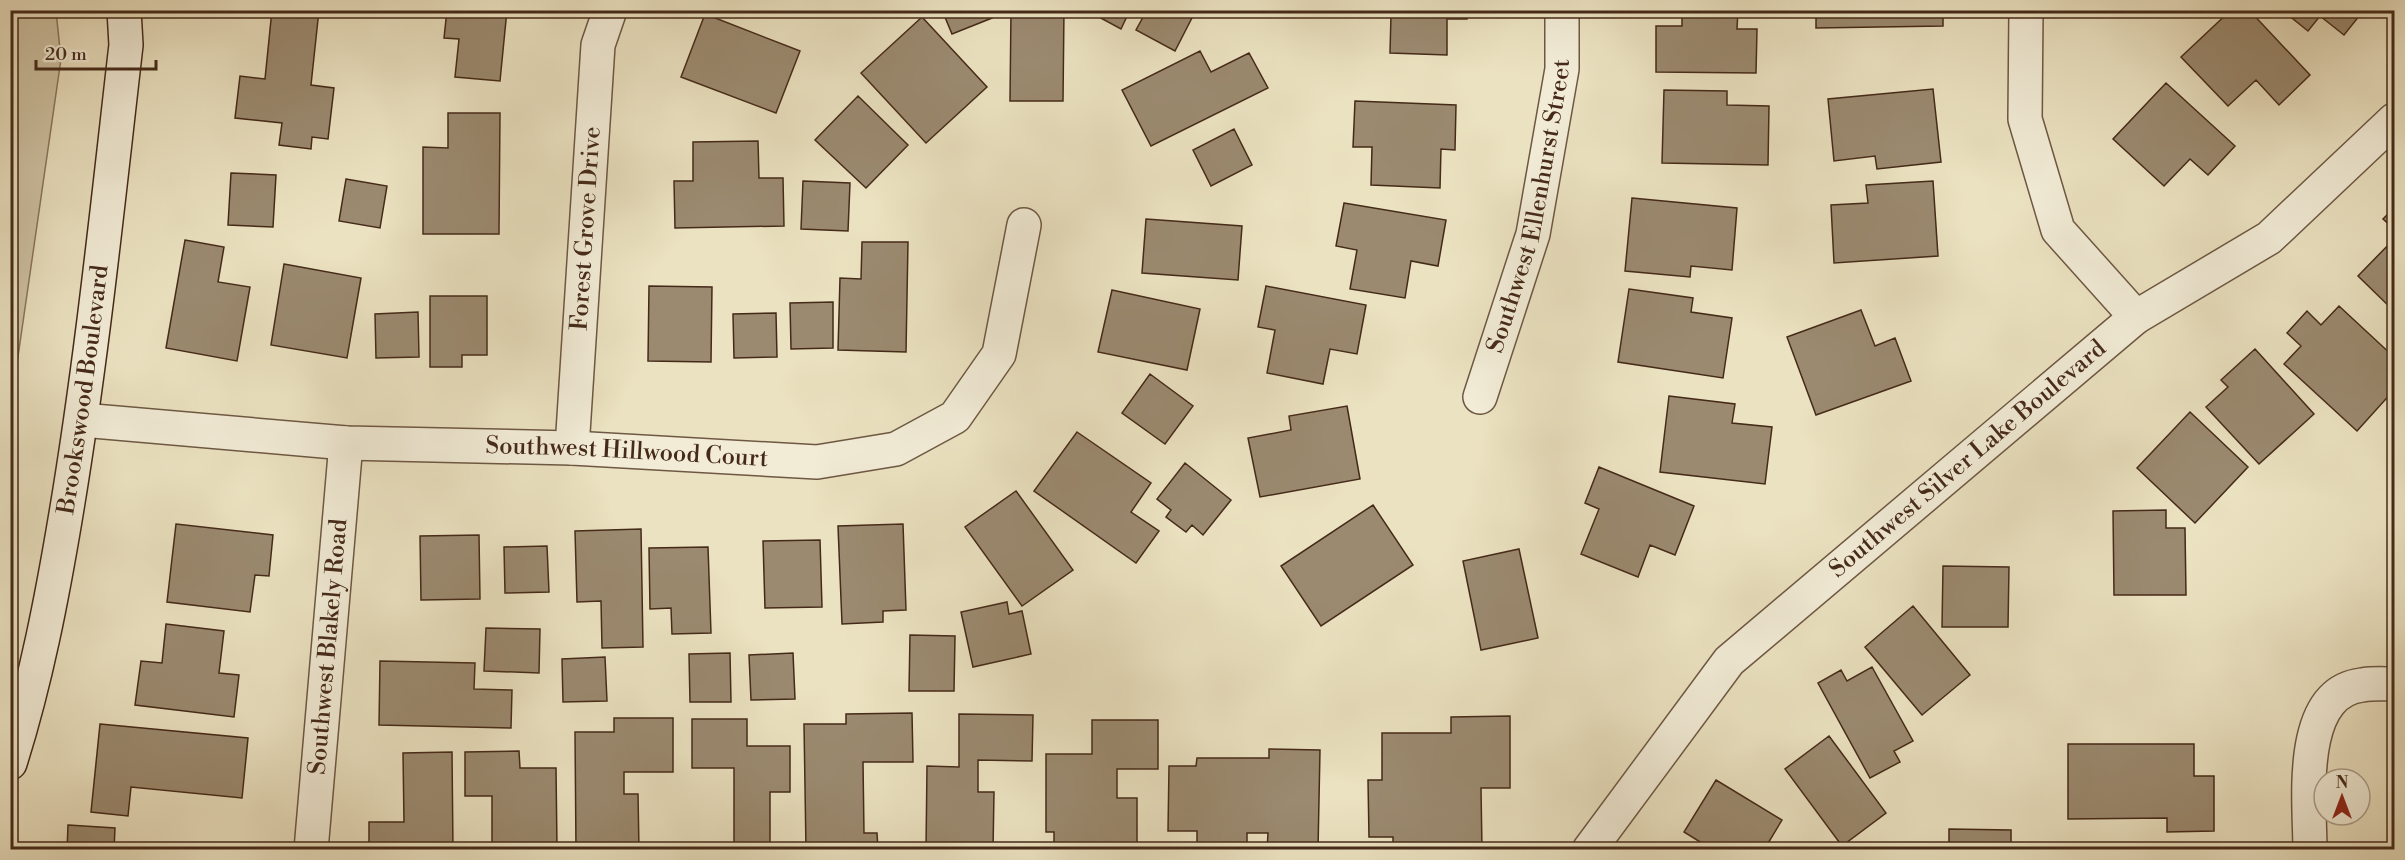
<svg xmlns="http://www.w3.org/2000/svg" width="2405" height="860" viewBox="0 0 2405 860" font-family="'Libre Bodoni',serif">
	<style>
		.green { fill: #cfc3a4; stroke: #8a765e; stroke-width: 1.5 }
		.building { fill: #9b8a70; stroke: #452a19; stroke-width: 1.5 }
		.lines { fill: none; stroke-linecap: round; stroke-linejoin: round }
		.street-casing { stroke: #6e5843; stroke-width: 36 }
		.secondary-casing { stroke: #452a19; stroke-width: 36 }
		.street { stroke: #f2ecd7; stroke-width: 33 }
		.secondary { stroke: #f2ecd7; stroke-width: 33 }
		.labels { text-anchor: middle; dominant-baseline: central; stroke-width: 5; stroke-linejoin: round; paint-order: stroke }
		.street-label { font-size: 24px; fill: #452a19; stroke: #f2ecd7 }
	</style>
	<rect width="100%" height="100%" fill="#ebe2c1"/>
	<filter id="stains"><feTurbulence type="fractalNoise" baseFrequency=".00333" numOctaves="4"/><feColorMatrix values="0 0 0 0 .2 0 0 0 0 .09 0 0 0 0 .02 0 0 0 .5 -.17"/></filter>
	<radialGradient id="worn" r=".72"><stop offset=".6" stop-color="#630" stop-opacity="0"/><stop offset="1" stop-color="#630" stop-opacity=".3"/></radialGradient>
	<path class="green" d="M11,10L56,11L61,59L11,405Z"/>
	<path class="building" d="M272,10H319L311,85L334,88L328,139L312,137L311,149L279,145L282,123L235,118L240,76L265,79Z
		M447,10H507L500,81L455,77L459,39L444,38Z
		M770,10H788L784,17Z
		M942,10H988L992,18L952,34Z
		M1011,10H1064L1063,101H1010Z
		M1086,10H1130L1121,29Z
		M1147,10H1196L1175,51L1136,30Z
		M1368,10H1468L1467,19H1447V55L1390,53L1391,15H1368Z
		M1682,10H1738L1737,29H1757L1756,73L1656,72V26H1682Z
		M1816,10H1943V26L1816,28Z
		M2231,10H2249L2310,75L2279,105L2256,80L2228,106L2181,57Z
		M2282,10H2364L2344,35L2320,16L2308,31Z
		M705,14L800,51L776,113L681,77Z
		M922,17L987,87L926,143L861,73Z
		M1200,51L1211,72L1249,53L1268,88L1151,146L1122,90Z
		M2166,83L2235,146L2208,175L2190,159L2164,186L2113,139Z
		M1933,89L1941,162L1877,169L1875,156L1834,161L1828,99Z
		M1664,90L1727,91V105L1769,106L1768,165L1662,163Z
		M858,96L908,145L866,188L815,140Z
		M1355,101L1456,105L1455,150L1441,149L1440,188L1371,185L1372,147H1353Z
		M448,113H500L499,234H423V147L448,148Z
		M1234,129L1252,165L1211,186L1193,150Z
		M758,141L759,178H783L784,226L675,228L674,181H693V142Z
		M231,173L276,175L273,227L228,225Z
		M346,179L387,186L380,228L339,221Z
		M803,181L850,183L848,231L801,229Z
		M1933,181L1938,256L1834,263L1831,205L1868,203L1866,185Z
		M1632,198L1737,208L1732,270L1691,266L1690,277L1625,271Z
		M1344,203L1446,220L1438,266L1411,261L1405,298L1350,289L1357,250L1336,246Z
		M2394,208V229L2383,219Z
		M1146,219L1242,226L1238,280L1142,273Z
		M2394,239V311L2358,276Z
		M185,240L224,247L218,282L250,287L237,361L166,348Z
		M862,242H908L906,352L838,350L840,278L861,279Z
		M284,264L361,278L347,358L271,345Z
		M649,286L712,287L711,362L648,361Z
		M1266,286L1366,305L1357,354L1330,349L1323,384L1267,373L1275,330L1258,327Z
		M1629,289L1693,298L1691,312L1732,318L1723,378L1618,362Z
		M1112,290L1200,309L1187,370L1098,352Z
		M430,296H487V355H462V367H430Z
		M833,302V348L791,349L790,303Z
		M2339,306L2394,357V390L2357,431L2284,364L2301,346L2287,333L2307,311L2321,325Z
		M1861,310L1875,346L1895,338L1911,381L1816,415L1787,337Z
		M418,312L419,357L376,358L375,314Z
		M776,313L777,357L734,358L733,314Z
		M2255,349L2314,414L2259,464L2206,407L2228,387L2221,380Z
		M1150,374L1193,406L1165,444L1122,413Z
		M1669,396L1735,404L1732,423L1772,427L1765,484L1660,472Z
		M1347,406L1360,479L1260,497L1248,438L1291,430L1289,416Z
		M2190,412L2248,467L2195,523L2137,468Z
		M1077,432L1151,483L1131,512L1159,531L1136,563L1034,491Z
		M1185,463L1231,500L1203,535L1192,525L1186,532L1166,517L1171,510L1157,499Z
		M1599,467L1694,506L1675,555L1650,545L1638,577L1581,554L1599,509L1585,503Z
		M1016,491L1073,570L1022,606L965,527Z
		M1373,505L1413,565L1321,626L1281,566Z
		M2166,510V528H2185L2186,595H2114L2113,511Z
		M176,524L273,535L269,576L255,575L250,612L167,602Z
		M903,524L906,610L883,611V622L842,624L838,526Z
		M641,529L643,647L602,648L601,601L577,602L575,531Z
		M479,535L480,599L421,600L420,536Z
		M820,540L822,607L765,608L763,541Z
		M547,546L549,592L505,593L504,547Z
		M708,547L711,633L672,634L671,608L650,609L649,548Z
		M2390,547H2394V613H2391Z
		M1519,549L1538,638L1481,650L1463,561Z
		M1943,566L2009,567L2008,627H1942Z
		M1007,602L1009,614L1022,611L1031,654L973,667L961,612Z
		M1913,606L1970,675L1922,715L1865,647Z
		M166,624L224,631L219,673L239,675L234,717L135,705L141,661L162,663Z
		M486,628L540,629L539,673L484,671Z
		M910,635L955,636L954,691H909Z
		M730,653L731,702H690L689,654Z
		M793,653L795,699L751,700L749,655Z
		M605,657L607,701L563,702L562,659Z
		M380,661L475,663L474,689L512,690L511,728L379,725Z
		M1872,667L1913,741L1894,751L1900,762L1870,778L1818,683L1841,670L1847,681Z
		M912,713L913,762H863L864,833H877L878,850H806L804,724H846V714Z
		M959,714L1033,715L1032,761L978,760V792H994L993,850H926L927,766L959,767Z
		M1510,716V788H1481L1482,850H1393V837H1369L1368,780H1382V733H1451V717Z
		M614,718H673V772H624V794H638L639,850H576L575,732H614Z
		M692,719H747V746H790V792H770V847H734V768H692Z
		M1092,720H1158V769H1117V798H1137V850H1054V832H1046V754H1092Z
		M100,724L248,738L242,798L131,787L128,816L91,812Z
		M1829,736L1886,813L1842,846L1785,769Z
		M2068,744H2194V776H2214V831L2167,832V818L2068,819Z
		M1269,749L1320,750L1318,850H1267L1268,833H1247V850H1197V831H1168L1169,766H1196L1197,758H1269Z
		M519,751L520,768H556L557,850H492V796H465V752Z
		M452,752L453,850H369V822H404L403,753Z
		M2392,779H2394V824H2391Z
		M1716,780L1782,820L1764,850H1713L1684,832Z
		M68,825L115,828L114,850H67Z
		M1949,829L2011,830V850H1949Z
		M138,844L228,849V850H138Z"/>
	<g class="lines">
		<defs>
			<g id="street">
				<path d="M2026,10L2025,119L2058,230L2136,317"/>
				<path id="s1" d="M1480,397L1533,234L1562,69V10"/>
				<path id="s2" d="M82,420L346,443L572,448L817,462L896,449L955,417L999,354L1024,225"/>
				<path id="s3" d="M572,448L598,45L610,10"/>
				<path id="s4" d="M311,850L346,443"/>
				<path id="s5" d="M1589,850L1729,661L2136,317L2269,238L2394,120"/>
				<path d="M2310,850C2310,803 2296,693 2362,685C2373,683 2384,684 2394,684"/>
			</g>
			<g id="secondary">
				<path id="s6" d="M10,763C36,681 52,598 66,514C92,359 108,201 126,45L124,10"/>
			</g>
		</defs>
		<use href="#street" class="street-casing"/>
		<use href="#secondary" class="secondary-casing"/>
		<use href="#street" class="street"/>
		<use href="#secondary" class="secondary"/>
	</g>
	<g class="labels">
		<g class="street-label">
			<text stroke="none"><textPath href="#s1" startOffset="198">Southwest Ellenhurst Street</textPath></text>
			<text stroke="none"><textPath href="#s3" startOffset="220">Forest Grove Drive</textPath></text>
			<text stroke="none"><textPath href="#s6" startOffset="381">Brookswood Boulevard</textPath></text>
			<text stroke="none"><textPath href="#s2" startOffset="546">Southwest Hillwood Court</textPath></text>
			<text stroke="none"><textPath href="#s5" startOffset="548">Southwest Silver Lake Boulevard</textPath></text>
			<text stroke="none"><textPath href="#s4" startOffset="204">Southwest Blakely Road</textPath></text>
		</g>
	</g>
	<rect width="2405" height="860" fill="none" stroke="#ebe2c1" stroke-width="36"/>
	<rect x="12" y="12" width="2381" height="836" fill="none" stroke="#452a19" stroke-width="3"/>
	<rect x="18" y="18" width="2369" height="824" fill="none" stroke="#452a19" stroke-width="1.5"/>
	<g transform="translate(2342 797)"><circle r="28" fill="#f2ecd7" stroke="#ad9e8b" stroke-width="1.5"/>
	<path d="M0-4.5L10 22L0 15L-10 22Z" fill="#8f2418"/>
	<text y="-9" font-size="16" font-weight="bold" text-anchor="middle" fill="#452a19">N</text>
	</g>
	<path d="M36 60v9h120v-9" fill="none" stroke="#452a19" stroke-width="3"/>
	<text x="45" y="60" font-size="18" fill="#452a19" stroke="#f2ecd7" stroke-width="4.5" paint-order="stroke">20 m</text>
	<rect width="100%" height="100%" filter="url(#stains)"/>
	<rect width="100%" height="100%" fill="url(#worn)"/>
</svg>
